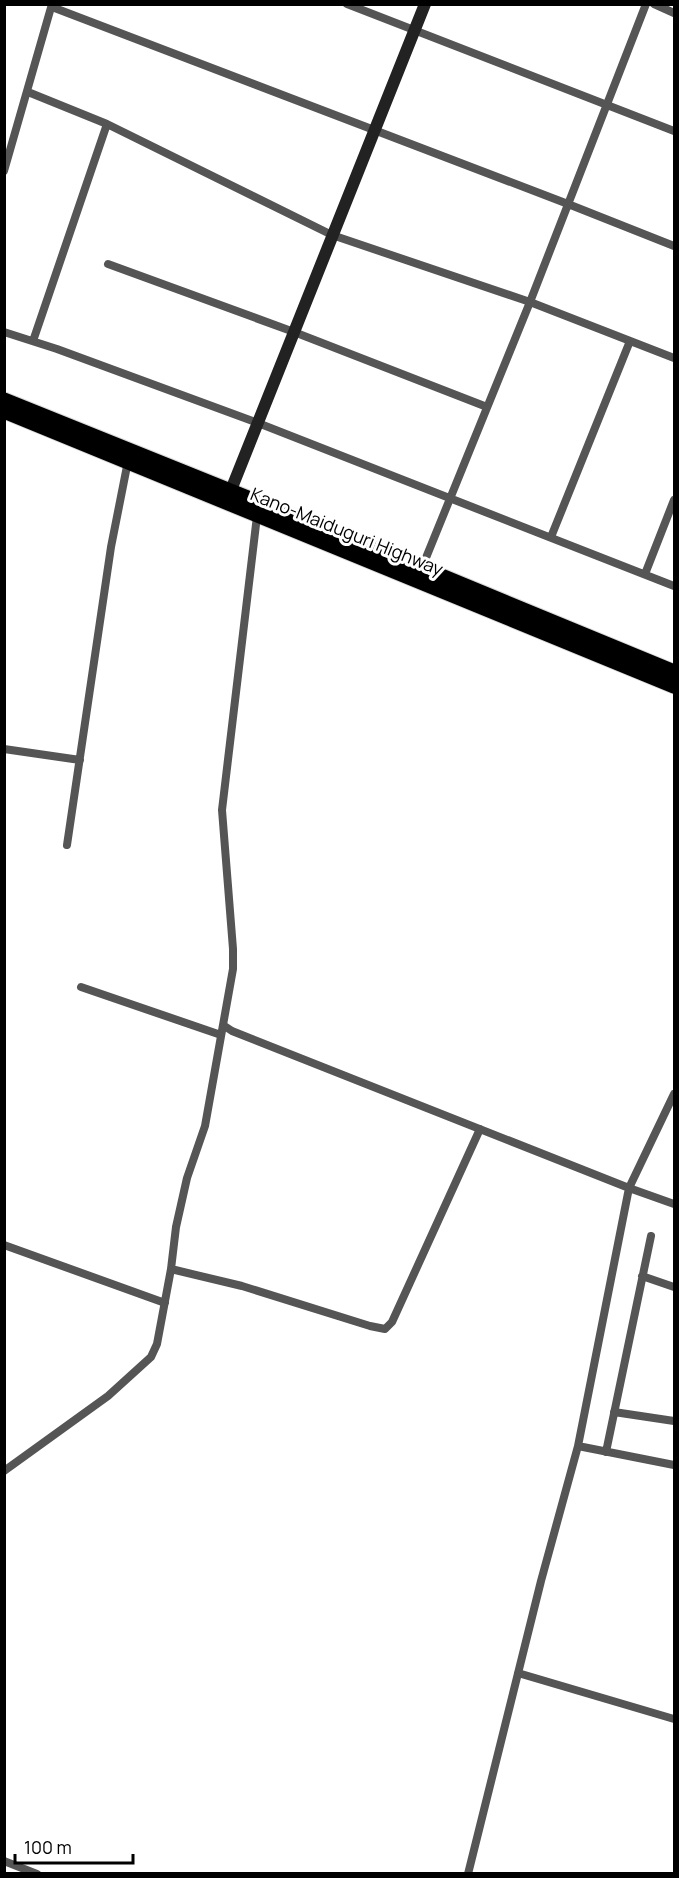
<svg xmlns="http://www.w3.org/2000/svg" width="679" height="1878" viewBox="0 0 679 1878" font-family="Manrope,sans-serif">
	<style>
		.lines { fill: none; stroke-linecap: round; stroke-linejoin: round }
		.highway-casing { stroke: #dbdbdb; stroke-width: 17 }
		.street { stroke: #555; stroke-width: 8 }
		.secondary { stroke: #222; stroke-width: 12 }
		.highway { stroke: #000; stroke-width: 15 }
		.labels { text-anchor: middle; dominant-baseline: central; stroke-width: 6; stroke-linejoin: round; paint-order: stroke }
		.street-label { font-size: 18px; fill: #000; stroke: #fff }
	</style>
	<rect width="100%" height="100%" fill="#fff"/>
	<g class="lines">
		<defs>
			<path id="highway" d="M4,400L422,568L674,672
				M4,411L674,686"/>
		</defs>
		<use href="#highway" class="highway-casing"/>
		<path class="street" d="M347,4L674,131
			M654,4L674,13
			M52,7L568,204L674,246
			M28,92L107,124L332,235L530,302L674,358
			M4,171L52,4
			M108,264L294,332L487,407
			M4,332L57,349L258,423L674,586
			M33,341L107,124
			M257,516L222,810L233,949V969L223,1025L232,1031L629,1188L674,1204
			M551,537L630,341
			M421,570L530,302L646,4
			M645,574L674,500
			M4,749L80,760
			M67,845L111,547L128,461
			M81,987L221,1035
			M4,1245L165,1303
			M171,1269L242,1286L370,1326L385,1329L392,1322L480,1129
			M642,1276L674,1287
			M614,1412L674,1421
			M578,1446L674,1465
			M606,1452L651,1236
			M4,1471L108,1396L151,1357L157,1344L171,1269L176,1227L187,1178L205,1126L223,1025
			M518,1673L674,1719
			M4,1861L37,1874
			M468,1874L541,1581L578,1446L629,1188L674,1094"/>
		<path class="secondary" d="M231,490L425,4"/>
		<use href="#highway" class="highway"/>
	</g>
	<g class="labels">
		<g class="street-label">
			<text transform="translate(347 531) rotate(22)">Kano-Maiduguri Highway</text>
		</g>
	</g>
	<rect width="679" height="1878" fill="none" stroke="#000000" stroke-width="12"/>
	<path d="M15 1854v9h118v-9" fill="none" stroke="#000000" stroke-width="3"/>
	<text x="24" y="1854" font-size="18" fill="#000000" stroke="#ffffff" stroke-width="4.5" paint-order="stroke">100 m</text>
</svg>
